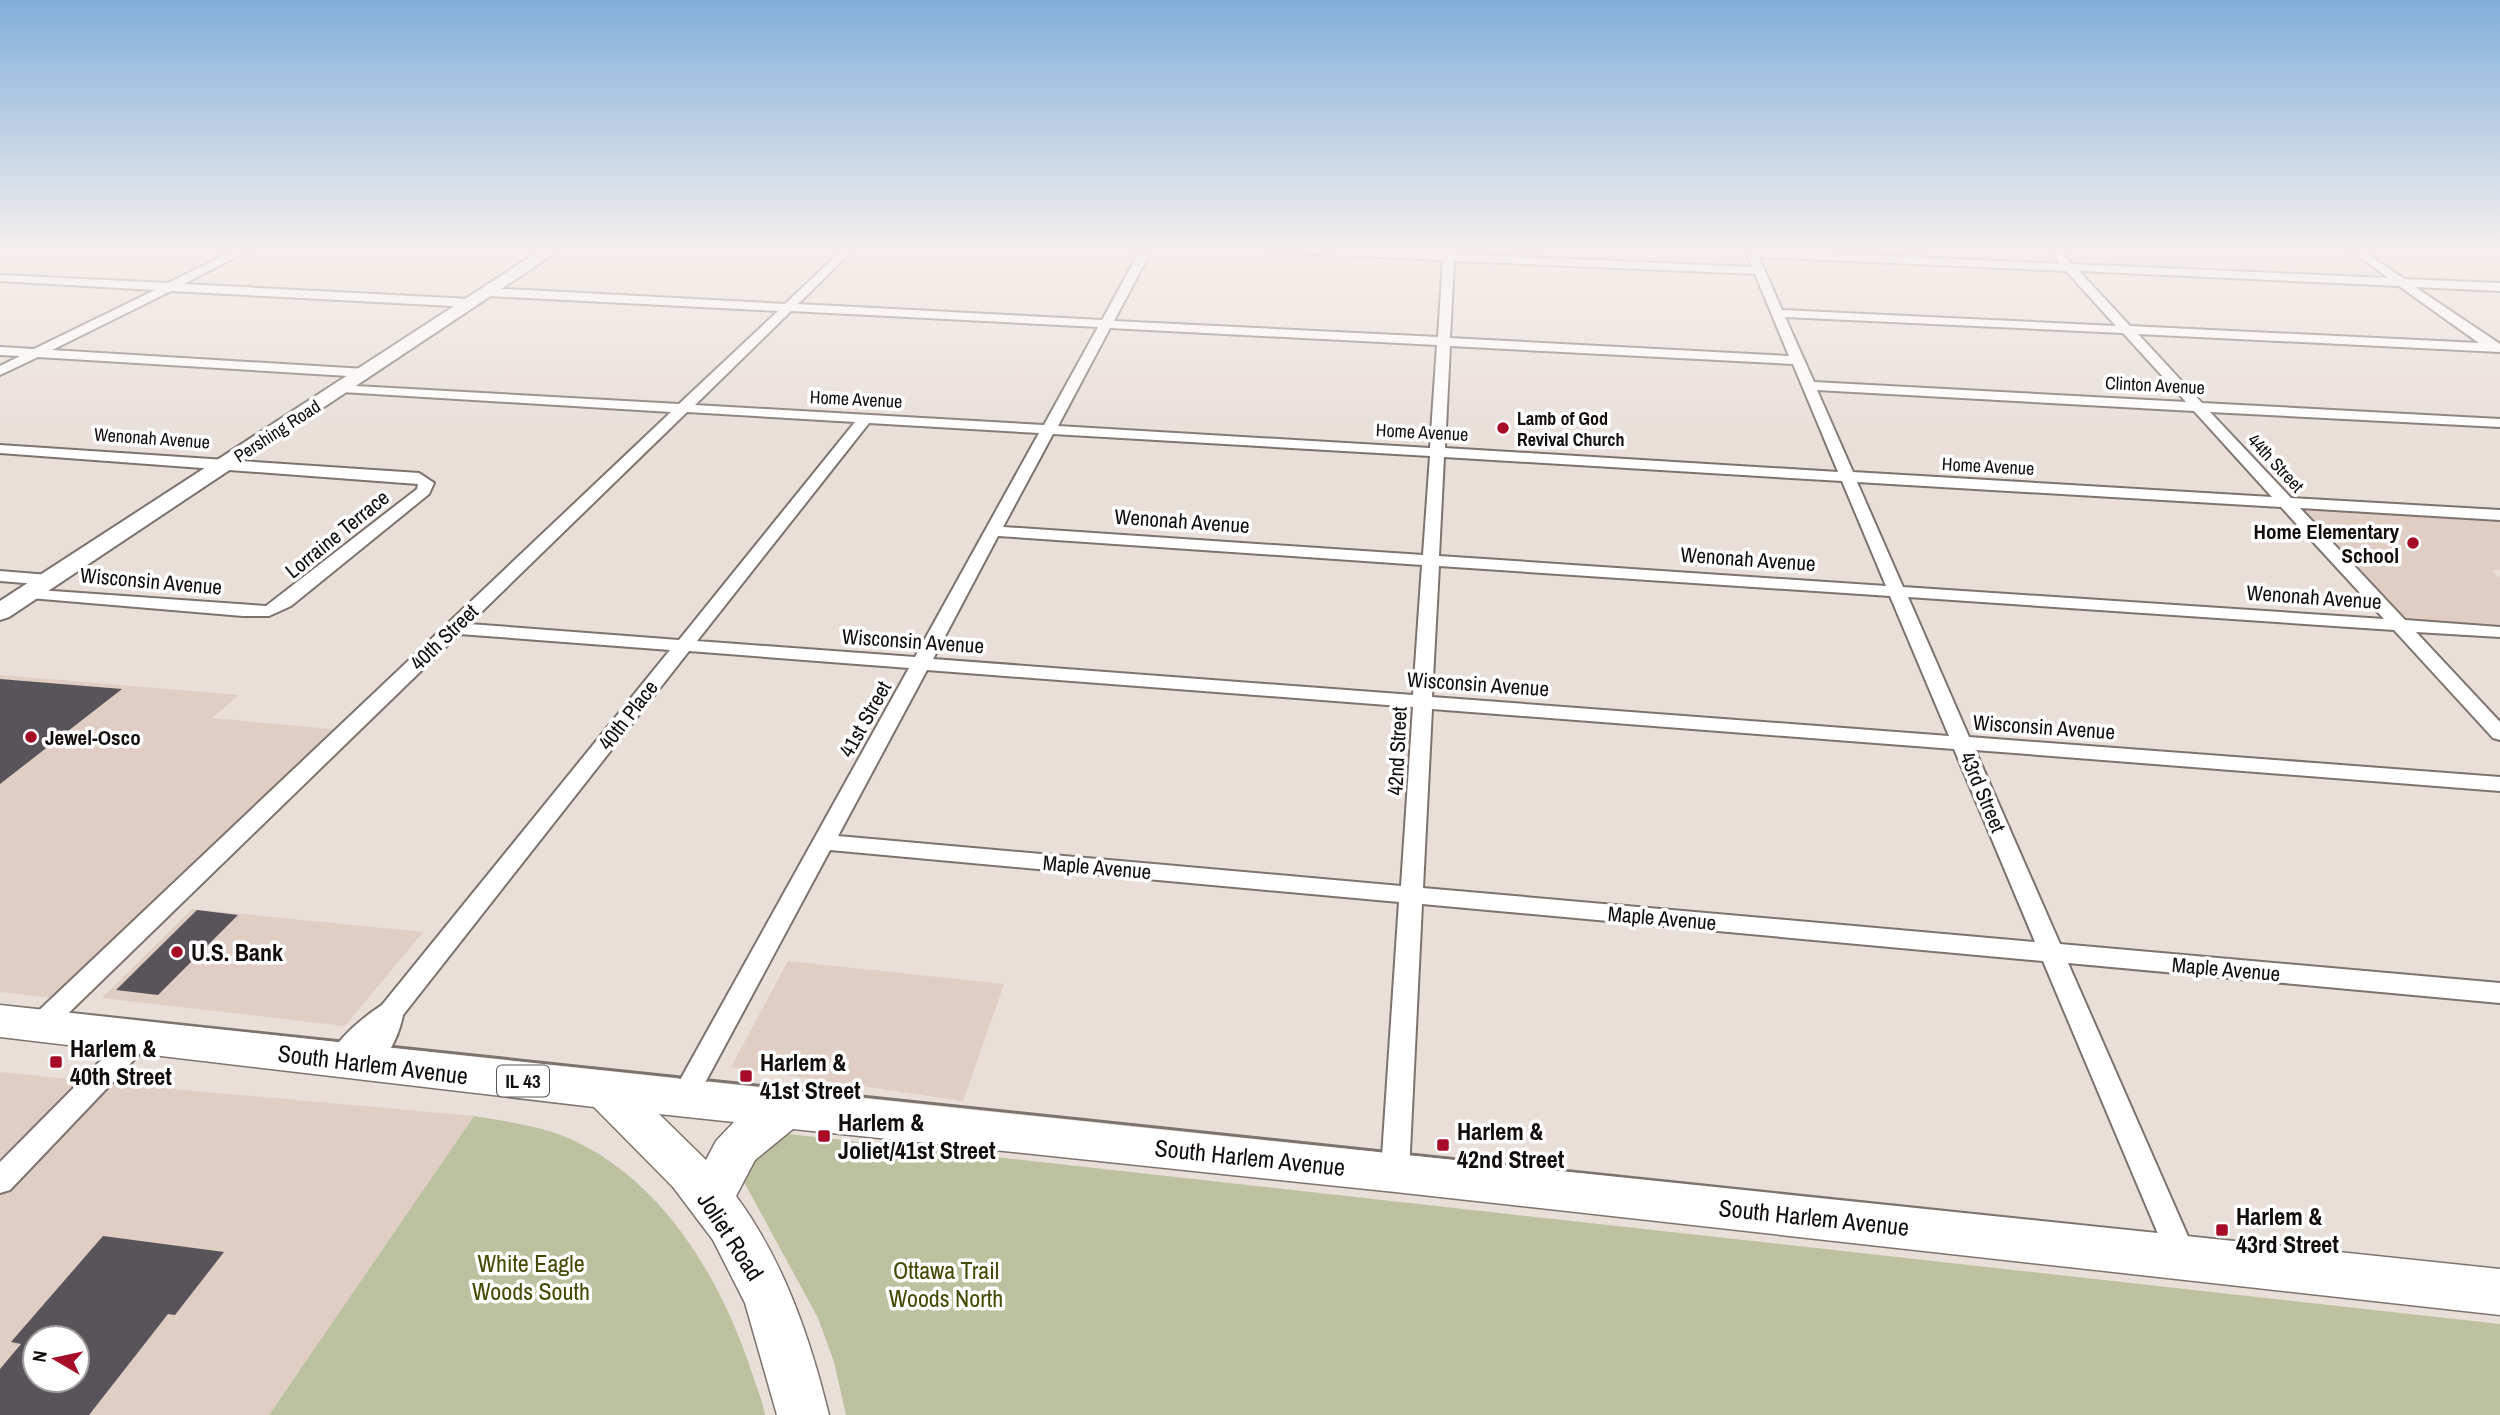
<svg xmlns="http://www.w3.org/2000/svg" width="2500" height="1415" viewBox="0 0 2500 1415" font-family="'Archivo Narrow',sans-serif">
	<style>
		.built { fill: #e0cec5; fill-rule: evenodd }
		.green { fill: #bcc19f }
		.building { fill: #59535a; fill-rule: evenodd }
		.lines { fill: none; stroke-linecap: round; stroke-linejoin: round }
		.minor-casing { stroke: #7d736e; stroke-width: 4 }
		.secondary-casing { stroke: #7d736e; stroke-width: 4 }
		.primary-casing { stroke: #7d736e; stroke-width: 3 }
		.minor { fill: #fff; fill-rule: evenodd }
		.secondary { fill: #fff; fill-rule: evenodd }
		.primary { fill: #fff; fill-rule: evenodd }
		.poi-dot { fill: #a60c28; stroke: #fff; stroke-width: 2.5 }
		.labels { text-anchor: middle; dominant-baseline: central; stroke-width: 7; stroke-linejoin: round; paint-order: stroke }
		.far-street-label { font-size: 18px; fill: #100d0b; stroke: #fff }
		.far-poi-label { font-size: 18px; font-weight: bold; fill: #100d0b; stroke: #fff; text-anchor: start }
		.shield { fill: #fff; stroke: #585654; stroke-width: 2 }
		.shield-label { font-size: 19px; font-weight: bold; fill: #100d0b }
		.street-label { font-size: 21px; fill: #100d0b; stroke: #fff }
		.poi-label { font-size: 21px; font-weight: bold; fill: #100d0b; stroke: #fff; text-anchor: end }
		.near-poi-label { font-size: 24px; font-weight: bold; fill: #100d0b; stroke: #fff; text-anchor: start }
		.near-street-label { font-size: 24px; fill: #100d0b; stroke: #fff }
		.near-park-label { font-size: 24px; fill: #444902; stroke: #fff }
	</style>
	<rect width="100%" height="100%" fill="#e9ded8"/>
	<path class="built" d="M2290,503L2500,516V570H2491L2500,578V632L2403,625Z
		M0,675L239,695L212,718L342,730L63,999L0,992Z
		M192,909L423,932L345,1026L102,998Z
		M788,961L1004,984L963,1101L731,1067Z
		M0,1072L128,1085L474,1116L269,1415H0ZM35,1338H77V1380H35Z"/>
	<path class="green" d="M474,1116C509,1122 545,1126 577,1142C664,1185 718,1275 749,1364C754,1381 762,1398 765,1415H269Z
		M788,1134L2500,1324V1415H846L834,1362L818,1318L744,1182L742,1164L773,1136Z"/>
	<path class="building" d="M0,679L122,689L0,784Z
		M197,910L238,915L158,995L116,990Z
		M103,1236L224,1252L175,1315L168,1314L89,1415H0V1369L21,1344L11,1342ZM35,1338H77V1380H35Z"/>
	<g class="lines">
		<defs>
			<path id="minor" d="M237,249H251L184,284L471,299L477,303L471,307L171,291L52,350L365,369L372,373L365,377L38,357L0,375V366L20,356L0,355V347L34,349L155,290L0,281V275L168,283Z
				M843,249H854L798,304L1102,320L1141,249H1152L1114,321L1438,337L1443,260L1273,252L1268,249L1443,253V249H1454V254L1752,267L1745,249L2059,264L2047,249H2058L2072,264L2388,278L2349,249H2361L2404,279L2500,283V291L2415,287L2500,344V352L2138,334L2202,403L2500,419V427L2210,412L2291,498L2500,510V520L2300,508L2405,620L2500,627V637L2416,632L2500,722V740L2493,738L2394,630L1908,597L1969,737L2500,777V791L1975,750L2060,944L2500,983V1003L2068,963L2197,1257L2192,1267L2182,1271L2172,1267L2043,961L1422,904L1409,1172L1405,1181L1395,1184L1385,1181L1381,1172L1399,902L830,850L692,1107L683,1110L674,1107L670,1099L674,1091L909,668L689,651L403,1015C399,1036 382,1078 356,1069L353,1063L340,1070L331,1067L327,1060C339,1037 361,1019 382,1005L670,650L459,634L49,1032L40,1035L31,1032L28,1025L31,1018L671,412L342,392L337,391V385L679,404L778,311L488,296L482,292L488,288L785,304ZM1759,257L2066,271L2116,326L1782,310ZM1454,261L1755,274L1789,356L1450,338ZM2079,271L2399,286L2479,343L2130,326ZM791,311L1098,327L1044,425L695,405ZM1785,317L2123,333L2186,402L1814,382ZM1110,328L1437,345L1430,448L1058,426ZM1450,346L1793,364L1838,472L1445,448ZM1817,390L2194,411L2272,497L1853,472ZM687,412L855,422L679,640L469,624ZM869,423L1039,433L915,657L697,641ZM1053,434L1430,456L1423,555L1003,527ZM1444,457L1842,481L1886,586L1439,556ZM1857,482L2281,507L2384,619L1903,587ZM998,536L1422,565L1413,695L933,659ZM1439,566L1890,596L1949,736L1432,697ZM927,670L1413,707L1401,886L838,836ZM1432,709L1954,749L2035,942L1423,888Z
				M0,445L419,473L434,483L429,494L291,606L269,616H243L30,598L24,597L21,593L24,589L266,606L417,489L418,484L0,453Z
				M0,571L49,575L57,580L49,585L0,581Z
				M140,1027L149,1030L153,1037L149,1044L10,1190L0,1193V1162L131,1030Z"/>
			<path id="secondary" d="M542,249H561L9,617L0,620V601Z"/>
			<path id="primary" d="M0,1005C833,1098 1667,1181 2500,1269V1315L1395,1192L793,1129L755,1160L736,1196C784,1261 810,1338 829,1415H777L745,1303L713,1240L673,1187L594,1107L0,1037ZM659,1114L734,1122L716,1141L706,1160Z"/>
		</defs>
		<use href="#minor" class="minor-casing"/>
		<use href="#secondary" class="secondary-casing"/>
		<use href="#primary" class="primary-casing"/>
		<use href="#minor" class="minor"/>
		<use href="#secondary" class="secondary"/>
		<use href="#primary" class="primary"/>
	</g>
	<linearGradient id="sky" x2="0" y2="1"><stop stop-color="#81afda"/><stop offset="0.56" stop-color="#f5f0ed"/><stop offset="1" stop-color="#f5f0ed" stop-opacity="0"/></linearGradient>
	<rect width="2500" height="447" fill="url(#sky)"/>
	<g class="poi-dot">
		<circle cx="1503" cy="428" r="7"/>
		<circle cx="2413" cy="543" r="7"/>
		<circle cx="31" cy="737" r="7"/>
		<circle cx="177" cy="952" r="7"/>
		<rect x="49" y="1055" width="14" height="14" rx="3.5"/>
		<rect x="739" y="1069" width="14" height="14" rx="3.5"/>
		<rect x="817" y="1129" width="14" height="14" rx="3.5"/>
		<rect x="1436" y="1138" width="14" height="14" rx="3.5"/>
		<rect x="2215" y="1223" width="14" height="14" rx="3.5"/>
	</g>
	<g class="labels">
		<g class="far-street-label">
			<text transform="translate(2155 385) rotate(3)">Clinton Avenue</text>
			<text transform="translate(856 399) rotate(3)">Home Avenue</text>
			<text transform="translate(277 431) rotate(-33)">Pershing Road</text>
			<text transform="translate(1422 432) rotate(3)">Home Avenue</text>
			<text transform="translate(152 438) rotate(4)">Wenonah Avenue</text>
			<text transform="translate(2276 463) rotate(47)">44th Street</text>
			<text transform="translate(1988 466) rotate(3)">Home Avenue</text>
		</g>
		<g class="far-poi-label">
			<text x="1517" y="418">Lamb of God<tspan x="1517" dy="21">Revival Church</tspan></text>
		</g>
		<rect class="shield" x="497" y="1065.5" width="52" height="31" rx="5"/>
		<g class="shield-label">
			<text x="523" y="1081">IL 43</text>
		</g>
		<g class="street-label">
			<text transform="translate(1182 521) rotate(4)">Wenonah Avenue</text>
			<text transform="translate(337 534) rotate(-39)">Lorraine Terrace</text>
			<text transform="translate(1748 559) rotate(4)">Wenonah Avenue</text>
			<text transform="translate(151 581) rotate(5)">Wisconsin Avenue</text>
			<text transform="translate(2314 597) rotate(4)">Wenonah Avenue</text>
			<text transform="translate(444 637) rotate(-44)">40th Street</text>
			<text transform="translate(913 641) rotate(4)">Wisconsin Avenue</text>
			<text transform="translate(1478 684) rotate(4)">Wisconsin Avenue</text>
			<text transform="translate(628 715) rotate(-52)">40th Place</text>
			<text transform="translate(865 719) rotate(-61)">41st Street</text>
			<text transform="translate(2044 727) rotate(4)">Wisconsin Avenue</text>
			<text transform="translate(1397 751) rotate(-87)">42nd Street</text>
			<text transform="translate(1983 792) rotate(67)">43rd Street</text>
			<text transform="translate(1097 867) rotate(5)">Maple Avenue</text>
			<text transform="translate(1662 918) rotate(5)">Maple Avenue</text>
			<text transform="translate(2226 969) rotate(5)">Maple Avenue</text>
		</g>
		<g class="poi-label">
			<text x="2399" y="531">Home Elementary<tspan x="2399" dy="24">School</tspan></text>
			<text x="45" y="737" text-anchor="start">Jewel-Osco</text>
		</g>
		<g class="near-poi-label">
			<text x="191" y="952">U.S. Bank</text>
			<text x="70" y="1048">Harlem &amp;<tspan x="70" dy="28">40th Street</tspan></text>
			<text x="760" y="1062">Harlem &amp;<tspan x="760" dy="28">41st Street</tspan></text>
			<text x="838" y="1122">Harlem &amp;<tspan x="838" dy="28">Joliet/41st Street</tspan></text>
			<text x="1457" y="1131">Harlem &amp;<tspan x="1457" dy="28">42nd Street</tspan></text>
			<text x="2236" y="1216">Harlem &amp;<tspan x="2236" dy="28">43rd Street</tspan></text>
		</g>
		<g class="near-street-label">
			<text transform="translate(373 1064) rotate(7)">South Harlem Avenue</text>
			<text transform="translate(1250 1157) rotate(6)">South Harlem Avenue</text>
			<text transform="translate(1814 1217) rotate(6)">South Harlem Avenue</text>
			<text transform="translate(731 1236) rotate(57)">Joliet Road</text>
		</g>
		<g class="near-park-label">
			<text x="531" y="1263">White Eagle<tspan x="531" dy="28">Woods South</tspan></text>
			<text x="946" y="1270">Ottawa Trail<tspan x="946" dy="28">Woods North</tspan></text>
		</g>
	</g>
	<g transform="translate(56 1359) rotate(279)"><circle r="33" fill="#ffffff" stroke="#9f9e9d" stroke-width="2"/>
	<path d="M0-5L12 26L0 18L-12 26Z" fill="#a60c28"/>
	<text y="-10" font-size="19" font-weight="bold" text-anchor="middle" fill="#100d0b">N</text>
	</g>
</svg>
